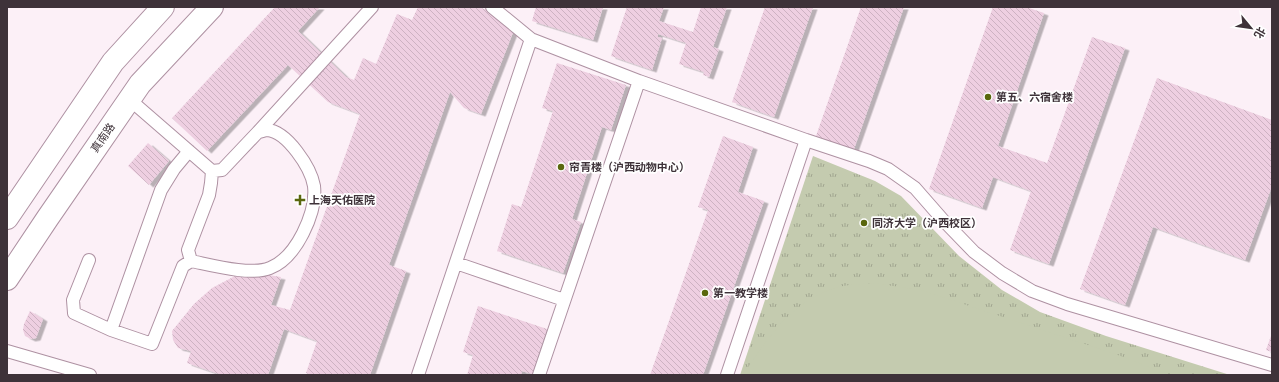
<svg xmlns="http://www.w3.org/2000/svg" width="1279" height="382" viewBox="0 0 1279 382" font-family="'Work Sans','Noto Sans SC',sans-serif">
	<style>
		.grass { fill: url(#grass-tufts) }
		.garden { fill: #c4cbaf }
		.building { fill: url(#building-back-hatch); filter: url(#shadow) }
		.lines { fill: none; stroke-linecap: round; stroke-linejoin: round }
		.lane-casing { stroke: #ae91a2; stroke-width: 14 }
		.primary-casing { stroke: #ae91a2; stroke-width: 24 }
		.lane { stroke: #fff; stroke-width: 12 }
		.primary { stroke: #fff; stroke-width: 22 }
		.poi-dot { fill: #5a670e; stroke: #fff; stroke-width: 1.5 }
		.labels { text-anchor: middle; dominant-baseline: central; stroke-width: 3.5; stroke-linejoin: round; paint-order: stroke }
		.poi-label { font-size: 11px; font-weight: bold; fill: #3e3239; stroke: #fff; text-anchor: start }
		.street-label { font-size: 11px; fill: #3e3239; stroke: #fff }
	</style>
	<defs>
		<pattern id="grass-tufts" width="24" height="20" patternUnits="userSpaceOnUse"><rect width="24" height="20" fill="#c4cbaf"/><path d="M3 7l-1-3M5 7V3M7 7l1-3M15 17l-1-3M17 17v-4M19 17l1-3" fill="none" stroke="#a1a58f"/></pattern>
		<pattern id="building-back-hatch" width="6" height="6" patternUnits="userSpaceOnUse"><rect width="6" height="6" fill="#eecfe1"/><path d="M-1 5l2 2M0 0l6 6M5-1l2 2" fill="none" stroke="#cdb2c2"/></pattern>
		<filter id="shadow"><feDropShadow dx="4.5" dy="2.5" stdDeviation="0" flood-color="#0004"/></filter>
	</defs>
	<rect width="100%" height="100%" fill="#fcf0f7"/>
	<path class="grass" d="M813,156L875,181L901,196L959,256L1002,290L1040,312L1106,336L1230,375H740Z"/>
	<path class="garden" d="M873,283L921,290L1118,355L1170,375H743C767,338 796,296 843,286C853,284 863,284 873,283Z"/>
	<path class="building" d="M275,7H320L298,31L346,77L354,80L363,58L376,64L397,14L412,20L418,7H479L495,13L514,30L481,114L464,108L450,92L389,265L406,271L370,375H311L306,373L317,341L284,329L268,375H222L187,363L191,351L178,348L173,340L172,331L194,304L212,288L235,276L245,274H262L281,277L271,305L290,310L360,114L328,102L288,65L207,151L172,118Z
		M536,7H603L593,40L532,21Z
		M627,7H664L659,21L693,32L701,7H727L713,47L719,49L709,77L703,75L704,72L679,64L686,43L658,34V37L662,38L652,70L611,56Z
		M765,7H813L774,117L732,102Z
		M861,7H904L854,149L816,136Z
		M993,7H1026L1044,13L998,146L1047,163L1092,37L1125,48L1049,264L1010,250L1031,191L993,177L982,208L929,189Z
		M557,63L626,85L611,130L602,127L572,219L581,222L563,273L497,251L512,204L521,207L553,111L542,108Z
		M1157,78L1272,120V186L1245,260L1153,227L1125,305L1080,289Z
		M723,136L753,147L738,192L764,201L703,375H650L708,210L698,207Z
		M148,143L169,161L149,185L128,166Z
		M478,306L547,329L532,374L522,371L521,375H467L473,355L463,352Z
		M30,311L43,319L36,338L31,339L25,336L23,330L24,324Z
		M1272,333V352L1266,350Z"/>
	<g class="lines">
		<defs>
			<path id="lane" d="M492,7L531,39L639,81
				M129,99L212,171L222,170L258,132C261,132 264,130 267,130C287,131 311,168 314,186C317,213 296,258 270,268C251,276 211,265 191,261L188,250L209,195L211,183L212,171
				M258,132L372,7
				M189,151L174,169L161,190L111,330L152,344L183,266L191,261
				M89,260L73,300L74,313L111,330
				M456,263L564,300
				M7,351L90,375
				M418,375L531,39
				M539,375L639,81L806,140
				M727,375L806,140L869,161L888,169L915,188L943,220L974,252L1002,273L1032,291L1067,304L1272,365"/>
			<path id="primary" d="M7,218L113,62L163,7
				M7,279L47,219L140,84L212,7"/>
		</defs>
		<use href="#lane" class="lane-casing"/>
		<use href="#primary" class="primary-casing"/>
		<use href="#lane" class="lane"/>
		<use href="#primary" class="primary"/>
	</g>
	<g class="poi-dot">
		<circle cx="988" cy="97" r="4"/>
		<circle cx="561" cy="167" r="4"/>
		<path d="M298 194h4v4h4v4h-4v4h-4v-4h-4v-4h4z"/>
		<circle cx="864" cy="223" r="4"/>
		<circle cx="705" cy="293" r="4"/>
	</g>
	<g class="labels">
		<g class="poi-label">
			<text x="996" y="97">第五、六宿舍楼</text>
			<text x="569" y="167">帘青楼（沪西动物中心）</text>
			<text x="309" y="200">上海天佑医院</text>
			<text x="872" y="223">同济大学（沪西校区）</text>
			<text x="713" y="293">第一教学楼</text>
		</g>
		<g class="street-label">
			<text transform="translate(103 138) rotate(-55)">真南路</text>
		</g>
	</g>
	<rect width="1279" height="382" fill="none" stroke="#3e3239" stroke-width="16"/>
	<g transform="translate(1251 28) rotate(119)" stroke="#ffffff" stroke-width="3" paint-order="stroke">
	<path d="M0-3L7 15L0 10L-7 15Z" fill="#3e3239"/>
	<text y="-6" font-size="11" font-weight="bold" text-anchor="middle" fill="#3e3239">北</text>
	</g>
</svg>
